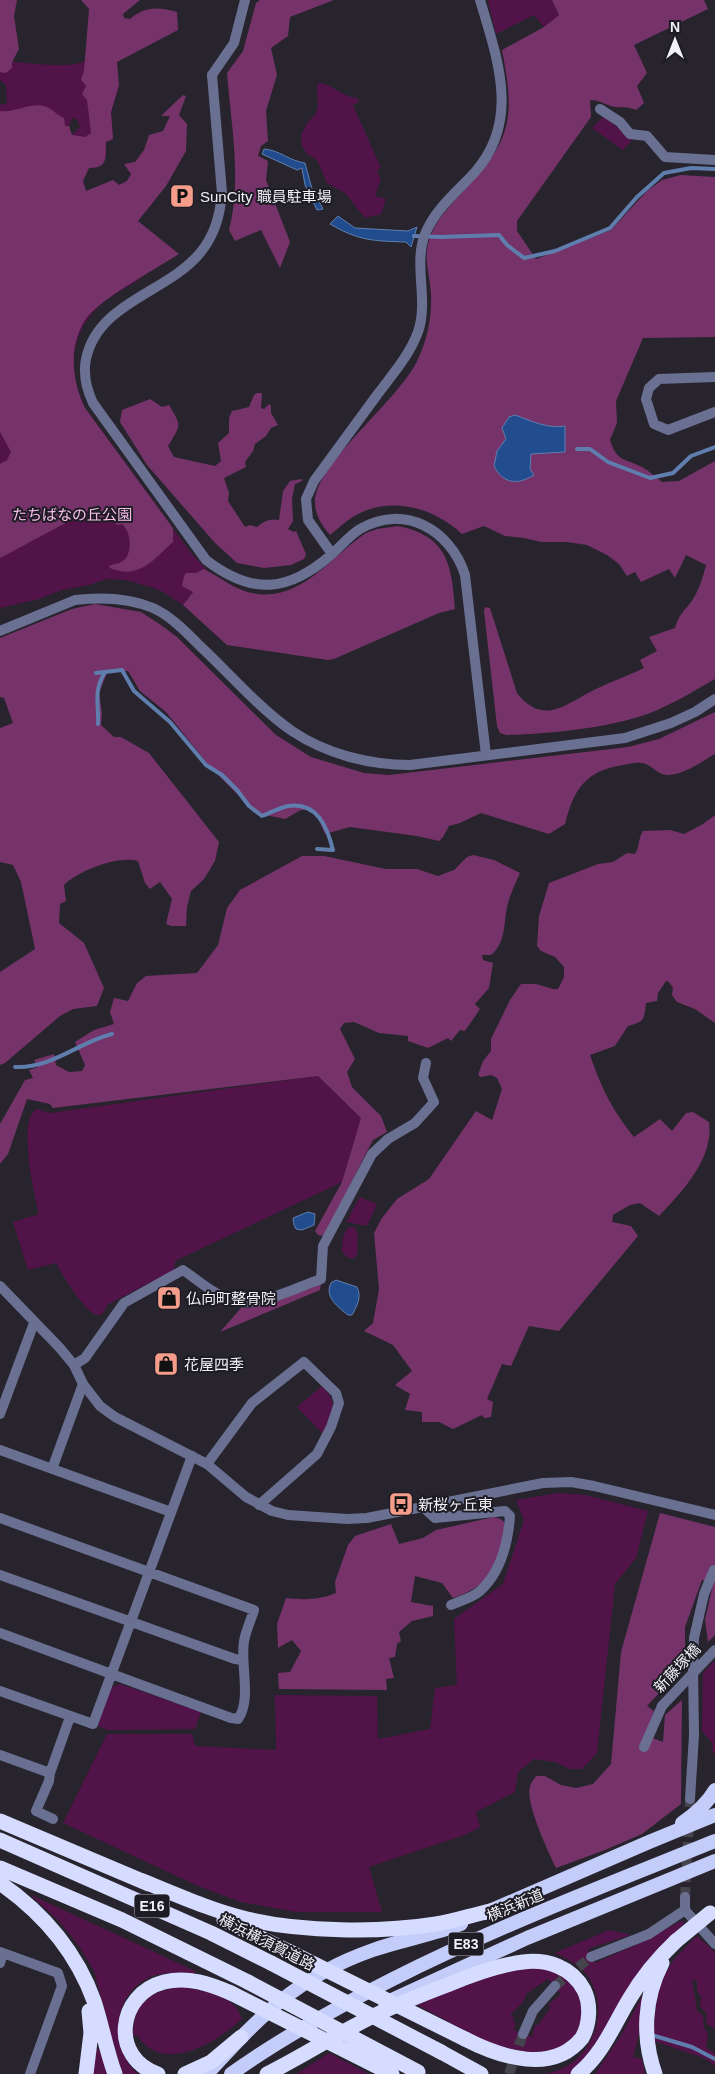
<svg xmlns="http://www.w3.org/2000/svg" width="715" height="2074" viewBox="0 0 715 2074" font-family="Arial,'Noto Sans JP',sans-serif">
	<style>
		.green { fill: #521348; fill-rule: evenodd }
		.forest { fill: #76336a }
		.water { fill: #214d8f; stroke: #5f7eae }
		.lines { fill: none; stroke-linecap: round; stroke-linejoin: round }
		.stream { stroke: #5f7eae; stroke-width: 4 }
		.minor-tunnel { stroke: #45434b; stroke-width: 10; stroke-dasharray: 10 5; stroke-linecap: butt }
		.minor { stroke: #6a7092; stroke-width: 10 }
		.tertiary { stroke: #6a7092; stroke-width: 10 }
		.trunk { stroke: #c4ccfa; stroke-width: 14 }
		.motorway { stroke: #d6dcff; stroke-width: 15 }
		.minor-bridge { stroke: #6a7092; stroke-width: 10 }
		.motorway-bridge { stroke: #d6dcff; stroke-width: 15 }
		.labels { text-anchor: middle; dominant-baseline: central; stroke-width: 4; stroke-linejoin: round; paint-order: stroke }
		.shield { fill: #1d1b24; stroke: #b1b0b7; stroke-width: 1 }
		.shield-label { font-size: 14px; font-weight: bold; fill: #f1f0f6 }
		.poi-label { font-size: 15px; fill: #f1f0f6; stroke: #1d1b24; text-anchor: start }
		.park-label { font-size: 15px; fill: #fbbfec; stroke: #1d1b24 }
		.street-label { font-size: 15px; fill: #f1f0f6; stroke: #1d1b24 }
	</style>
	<rect width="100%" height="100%" fill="#27242d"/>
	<path class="green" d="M488,0H552L559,15L544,27L534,15L496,34Z
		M0,48L10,53L12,62C35,63 70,70 91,59L119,85L111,112L113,139L106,142C105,157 110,159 95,168L72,135L80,127L77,119L72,118L69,126L65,127L38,106L20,110L0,133V105L7,103L6,85L0,80Z
		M321,83C334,86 347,99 357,98L359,102L353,105L381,168L377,170L381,179L375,196L386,199L381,214L365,218L345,193L327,183L317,160L307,154L302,146L301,135L307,123L315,115L318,107L317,84Z
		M604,116L632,140L623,150L592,128Z
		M0,247L140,279C126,288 109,296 98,307C69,335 68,373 85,408L191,553L208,571L183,605L163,592L151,587L125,580L107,579L89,585L62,590L39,599L0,608Z
		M318,1076L361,1118L342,1182L175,1261L174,1270L107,1305C105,1310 103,1316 97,1315C85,1313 62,1274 56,1263L28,1270L13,1222L39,1214C34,1196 17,1118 37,1109L50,1113Z
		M360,1197L377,1204L367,1226L346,1222Z
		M349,1227H354L358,1233L357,1254L354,1258H348L342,1252C342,1243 342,1234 349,1227Z
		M322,1386C339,1405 335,1413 322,1433L297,1407Z
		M558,1493L585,1495L648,1511L636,1558L615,1584L597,1753L582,1769H570L555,1762L534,1759L518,1772L515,1792L476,1812L480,1827L465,1835L369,1867L382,1912H296L241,1902L198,1886L63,1823L107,1734H192L195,1746L276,1750L275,1695L377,1696L378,1739L430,1729L435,1688L457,1685L454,1619L503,1584L524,1520L516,1500Z
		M715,1660V1753H713L712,1743L702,1731L703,1673Z
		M120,1684L201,1712L195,1729L107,1730L98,1726L110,1688Z
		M29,1894L195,1971L194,1975C179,1973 163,1971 148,1978C112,1996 109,2049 138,2074H123L117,2058L94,1971L79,1946L59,1921Z
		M681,1921L685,1923L656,1950L595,2052L572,2074H542C587,2070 613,2017 589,1978C581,1965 567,1959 555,1953L609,1930L631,1935L587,1949L595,1963L647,1940Z
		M697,1936L715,1952V2028L706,2024L707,2013L700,2007L701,1996L697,1992V1980H692L697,2011L703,2016L704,2027L708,2034L706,2048L715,2053V2066L706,2059L654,2041C654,2009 657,1975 681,1952C687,1947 690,1941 697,1936Z
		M541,1967C548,1970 556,1972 563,1976C583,1988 588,2024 571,2041C564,2048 550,2053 541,2058L492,2045L417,2005L456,1988L507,1970ZM548,1979L561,1994L548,2005L551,2007L538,2025H535L532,2037L514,2030L516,2023L513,2021L514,2017L510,2015L523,2002L527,1993Z
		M179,1987C195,1988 222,1994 234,2005C237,2008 240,2015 242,2019C212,2046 162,2074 137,2035L133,2036C134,2003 148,1992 179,1987Z
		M644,1993C641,2015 640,2036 633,2057L642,2059L645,2074H595L620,2037Z
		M97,2049H99L108,2074H92Z
		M329,2053L369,2074H296Z"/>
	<path class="forest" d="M0,0H17L14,16L19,49L12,62V68L6,73L0,72Z
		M81,0H140L123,14L124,18L130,19C146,6 158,7 177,12L178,30L117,62L119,85L111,112L113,139L106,142C105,157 109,168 89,168L83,181L86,191L113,180L119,185L127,181L131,174L124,164L135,162L144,150L149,135L163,131L170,116H161L183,95L186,96L179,115L187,124L186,151L166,186L138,221L179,254C156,269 99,299 85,320C68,347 72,381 85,408L173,528V542C153,560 139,580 110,568L109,566C113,564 118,564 121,562C133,556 132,533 122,524L118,525L111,521L100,522L90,510L0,558V464L7,460L11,452L0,432V111C16,113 32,101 47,107C54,110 58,116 64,118L65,126H69L72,135L85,137L91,133L87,100L82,94L86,86L81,80L84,71L89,9Z
		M260,0H334L290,17L288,36L271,48L277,75L266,111L268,141L261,146L258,156L268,161L266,180L290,242L280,268L261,230L235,241L229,230C242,179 231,125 227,73L243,51L256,3Z
		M552,0H704L708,9L634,45L647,73L637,86L644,103L636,110C626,106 623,108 615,107C605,105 600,100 590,100L591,117L517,221V231L536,259L611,230L647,191L662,180L681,175L715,177V337L643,338L616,401L617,423L610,440C617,462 624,458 642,467C649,471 656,477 662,482L679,481L715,461V679C694,691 673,704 650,713C609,728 550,734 506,735L500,733L497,726L484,611L485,607L490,608L517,693C544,728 568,702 596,689C612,681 628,676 644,668L640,660L657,651L649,637L675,628C678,616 684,611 691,602C699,591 703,577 706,565L686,555L675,578L669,569L641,582L635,572L627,576L619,564L607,555L587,545L567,542H541L524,538L505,536L484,526L462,534C434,508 393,496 358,514C348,519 339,528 330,535C322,526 315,515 315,502C315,463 400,400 418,359C428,338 432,316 431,293C430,277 424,260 428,244C433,223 447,209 461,194C511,141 516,121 502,50L544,27L559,15Z
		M257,393H262L261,408L264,409L269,404L271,406V413L278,425L271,428L266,436L255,444L253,451L245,462L246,467L224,478L229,493L228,501L245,527L250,525L257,527C264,521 270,518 279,520L283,491L290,481L302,479V481L295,484L292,499L293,521L288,529L294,532L296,531L306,554L304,559L291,565L264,568L237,563L215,543L147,465L120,422L122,410L150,399L162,407L169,405C182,427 181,424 168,446L174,457L215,466L221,461L218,443L229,433V418L232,411L249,407L254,395Z
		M398,526C447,536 452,564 455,609L439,613L334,659L328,660L227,645L183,605L193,592L182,586L184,576L186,573H197L203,569C215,574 225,582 237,588C293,613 326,560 366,533L377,529Z
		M95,604L141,612L161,625L177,637L276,735L311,757L364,773L389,775L628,747L659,739L715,712V754C701,762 685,774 669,775C658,776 653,765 642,763C636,762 629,764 623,765C585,771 574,789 565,824L549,834L481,813L460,823L449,826L443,837L439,841L417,836L350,827L325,834L319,820L310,810H301L285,819L256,813L210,767L166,712L140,691L128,671L107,673L99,693L102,713L101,725L114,737H121L149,753L219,842L215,861L204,879L191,891L187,907L186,926H171L166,924L172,899L160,882L150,889L145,883L138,861C118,855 78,871 64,885L66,901L60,904L59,923L84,943L104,988L97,1006L73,1009L60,1016L5,1063L0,1065V972L35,949L21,882L13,865L0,862V728L13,723L4,698L0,697V638L72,609Z
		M715,815V1023L695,1009L677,1002L672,995L673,988L669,982L666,981L658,993L657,1001L646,1003C644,1019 645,1022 628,1026L615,1046L590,1055C601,1087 612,1110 634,1137L660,1119L672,1131L686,1113L693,1112L709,1122C714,1158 683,1191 659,1216L640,1203L630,1205L613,1215L612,1222L631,1226L638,1236L559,1331L529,1326L511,1366L502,1364L487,1399L493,1402L491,1417L484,1418L482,1415L453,1429L439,1422H422V1412L405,1410L410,1394L395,1385L412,1371L393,1345L364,1331L373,1323L379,1289L374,1233L382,1218L397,1199L429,1179L476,1111L492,1120L502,1089L497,1078L491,1075L481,1077L478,1075L483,1061L491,1051V1039L510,1000L521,984H536L553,989H558L564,977V967L555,957L541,951L537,946L539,916L549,883L598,864L613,862L627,853L635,854C640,847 638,838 643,831L670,830L684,834L703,824Z
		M473,855L494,860L520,873C516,882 511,892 508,903C503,921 507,942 491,955H482L483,960L493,963L489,988L475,1004L480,1009L465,1031L460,1030L451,1041L448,1038L428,1048L408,1041V1036L379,1033L354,1022L344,1023L340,1029L355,1059L347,1072L352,1087L381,1116L387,1132L373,1140L324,1236L318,1235L315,1231L342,1182L361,1118L318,1076L53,1108L50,1104L27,1099L8,1154L0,1164V1124L25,1080L33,1078L29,1070L38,1067L34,1060L54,1054L56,1065L69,1072L82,1071L85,1065L75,1042L94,1030L114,1024L110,1012L114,998L128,1001L137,983L146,976L197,973L218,945L227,908L240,890L302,856H324L386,869H417L438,876L454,870L467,857Z
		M321,1282L320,1290L220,1332L241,1308C270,1308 295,1293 321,1282Z
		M660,1513L715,1527V1635L708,1642L705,1620L713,1584L702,1580L685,1627V1665L647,1706L654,1711L645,1735L663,1742L665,1715L682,1700L681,1804L642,1834L605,1850L556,1868C548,1851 525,1803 530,1786C531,1783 534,1779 536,1776H545L561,1785L576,1788L593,1784L611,1764L621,1652Z
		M494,1517C497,1518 502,1519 504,1522C508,1528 495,1569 490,1575C480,1586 467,1594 453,1598L442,1583L415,1576L411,1602L433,1606V1616L412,1621L399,1632L401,1641L397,1644L395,1657L389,1658L394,1678L386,1679L387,1690L279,1689L278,1673L290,1672L301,1651L292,1640L278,1648L277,1624L286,1598C304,1600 319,1600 336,1593L335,1582L348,1545L355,1536L391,1524L399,1544L423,1538L436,1530Z"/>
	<path class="water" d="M264,149C279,150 290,161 305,163L312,189L323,209L317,210L305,185L302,168L297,170L262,154Z
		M338,216L355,228L408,231L417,227L411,247L406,242C374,241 359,241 330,224Z
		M515,415C531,421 548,429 565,426V452L531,454L530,469L534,475C516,486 503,483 494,466L497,451L506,439L502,428L509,417Z
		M308,1212L315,1214L314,1225L302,1230L296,1229L294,1225L293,1218Z
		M336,1280L357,1287C362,1297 357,1306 352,1315H348C338,1307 324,1297 331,1283Z"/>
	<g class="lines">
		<path class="stream" d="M414,236L441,237L499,235L507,245L524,258L555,251L610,228L637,197L664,173L691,168L715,169
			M577,449H590L608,462L650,478L673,473L691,456L715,447
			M96,673L122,670L134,691L170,722L206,765L222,775L237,790L249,806L262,816C270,813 279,808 288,806C317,802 327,826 333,850L317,849
			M98,724C99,702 93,692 105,672
			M15,1067C51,1069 79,1042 112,1034
			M655,2036L692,2047L715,2059"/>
		<path class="minor-tunnel" d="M685,1897L690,1799
			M555,1986L591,1957
			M509,2074L523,2034"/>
		<path class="minor" d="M212,75L222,193C220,215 215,235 200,253C167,293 98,302 86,359C83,374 86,388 93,403L206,560C253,596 289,592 332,554C341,546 350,535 360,529C404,503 451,530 465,575L486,755
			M600,109L620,122L630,134L647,136L665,157L715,160
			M715,377L659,379L649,388L646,399L654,424L668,430L715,412
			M332,554L308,520L306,499L314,481C335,452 356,424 377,395C392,375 409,356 418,332C429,300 413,265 425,234C436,208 456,193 475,172C521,120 497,58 480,0
			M0,631L75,600C101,597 129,598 153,608C171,616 186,632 200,646C229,673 260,709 292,731C326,754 369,765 410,765L625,738L671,723L695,712L715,699
			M74,1365L85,1358L124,1303L183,1270C199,1281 219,1299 239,1302C263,1305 298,1287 321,1279L323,1246L372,1154L388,1139L415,1123L434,1102L423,1078L426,1063
			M0,1450L171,1512
			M207,1464L252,1403L304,1362L336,1393L339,1403L331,1427L317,1454L259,1505
			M52,1469L83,1384
			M423,1507L435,1518L505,1511L510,1516C508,1543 500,1573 480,1591C472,1598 460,1601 451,1605
			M0,1575L235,1659L242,1660
			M0,1633L231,1718L238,1719C252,1700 240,1664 244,1641C246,1630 251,1620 254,1610L149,1572
			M0,1691L93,1724L192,1456
			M644,1747L662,1706
			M0,1755L50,1773L70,1717
			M50,1773L49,1781L36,1811L53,1819
			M690,1799L694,1735L693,1666L694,1638L704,1594L714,1570
			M685,1897V1910L715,1944
			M0,1952L58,1973L62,1986L30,2074
			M591,1957L649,1934L685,1910
			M0,1963L3,1953
			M523,2034L533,2011L555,1986"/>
		<path class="tertiary" d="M212,75L234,43L245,0
			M0,1286L59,1347L74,1365L83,1384L100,1406L115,1417L207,1464L246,1497L272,1511L288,1515L347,1519L367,1518L543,1483L571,1482L594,1486L715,1515
			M0,1414L34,1323
			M0,1518L149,1572"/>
		<path class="trunk" d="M682,1823C695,1814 707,1804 715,1790
			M485,1913L649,1842L715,1815
			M385,2003L527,1938L715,1861
			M207,2074C259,2017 298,1976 373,1950C402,1940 432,1935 461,1924
			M231,2074C281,2038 336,2008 391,1980C496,1927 606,1885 715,1841"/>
		<path class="motorway" d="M0,1821L149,1884
			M0,1840L211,1933L271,1963
			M0,1868L122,1920L248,1982
			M140,1880C175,1894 210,1910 247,1919C302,1932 380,1933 436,1924C455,1921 475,1914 495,1910
			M0,1883C43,1913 76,1951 94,2001C102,2025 106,2050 115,2074
			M224,1920L290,1952
			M441,2052L481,2074
			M86,2074L91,2033L89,2011
			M158,2074C110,2058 117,1994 164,1982C188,1976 210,1984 231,1993
			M185,2074L211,2062L241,2037
			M267,2074C307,2054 344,2029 384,2011C405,2001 426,1993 447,1985C471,1975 497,1965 523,1962C547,1959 572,1967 584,1990C591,2004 590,2024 582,2038C553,2074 502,2058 465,2039
			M578,2074C603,2054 614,2024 630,1998C643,1976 658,1958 676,1941
			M655,2074C642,2037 644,1998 662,1963"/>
		<path class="minor-bridge" d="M662,1706L715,1650"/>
		<path class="motorway-bridge" d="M676,1941L710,1913
			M290,1952L465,2039
			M271,1963L441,2052
			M248,1982L418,2072
			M231,1993L392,2074"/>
	</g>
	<defs>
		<symbol id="parking-square" viewBox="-11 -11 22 22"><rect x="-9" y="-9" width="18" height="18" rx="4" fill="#f49d8b" stroke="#1d1b24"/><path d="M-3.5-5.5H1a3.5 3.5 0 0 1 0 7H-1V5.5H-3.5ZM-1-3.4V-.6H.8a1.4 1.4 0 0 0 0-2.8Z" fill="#111"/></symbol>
		<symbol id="shop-square" viewBox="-11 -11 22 22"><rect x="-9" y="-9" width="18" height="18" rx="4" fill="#f49d8b" stroke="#1d1b24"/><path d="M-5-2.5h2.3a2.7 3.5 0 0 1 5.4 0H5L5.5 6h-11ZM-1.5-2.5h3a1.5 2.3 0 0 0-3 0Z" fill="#111"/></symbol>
		<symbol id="bus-square" viewBox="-11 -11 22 22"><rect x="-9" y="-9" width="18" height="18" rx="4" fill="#f49d8b" stroke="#1d1b24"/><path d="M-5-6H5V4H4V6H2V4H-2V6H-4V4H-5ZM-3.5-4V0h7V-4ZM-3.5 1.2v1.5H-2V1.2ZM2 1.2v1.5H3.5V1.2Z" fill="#111"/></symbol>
	</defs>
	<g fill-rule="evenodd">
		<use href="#parking-square" x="168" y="182" width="28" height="28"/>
		<use href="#shop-square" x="155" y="1284" width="28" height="28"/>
		<use href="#shop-square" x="152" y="1350" width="28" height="28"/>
		<use href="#bus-square" x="387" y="1490" width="28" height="28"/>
	</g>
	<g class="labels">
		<g class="shield">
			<rect x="134.5" y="1894.5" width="35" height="23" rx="4"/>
			<rect x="448.5" y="1932.5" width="35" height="23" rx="4"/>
		</g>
		<g class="shield-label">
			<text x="152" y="1906">E16</text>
			<text x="466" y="1944">E83</text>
		</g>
		<g class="poi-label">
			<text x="200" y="196">SunCity 職員駐車場</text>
			<text x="186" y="1298">仏向町整骨院</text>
			<text x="184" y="1364">花屋四季</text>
			<text x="418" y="1504">新桜ヶ丘東</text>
		</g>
		<g class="park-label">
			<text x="72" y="514">たちばなの丘公園</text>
		</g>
		<g class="street-label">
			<text transform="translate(677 1668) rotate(-47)">新藤塚橋</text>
			<text transform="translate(515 1905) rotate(-23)">横浜新道</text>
			<text transform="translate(267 1942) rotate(27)">横浜横須賀道路</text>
		</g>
	</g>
	<g transform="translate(675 40)" stroke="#1d1b24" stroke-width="4" paint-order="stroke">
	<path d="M0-4L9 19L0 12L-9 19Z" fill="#f1f0f6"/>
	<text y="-8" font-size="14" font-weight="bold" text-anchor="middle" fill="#f1f0f6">N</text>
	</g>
</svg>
